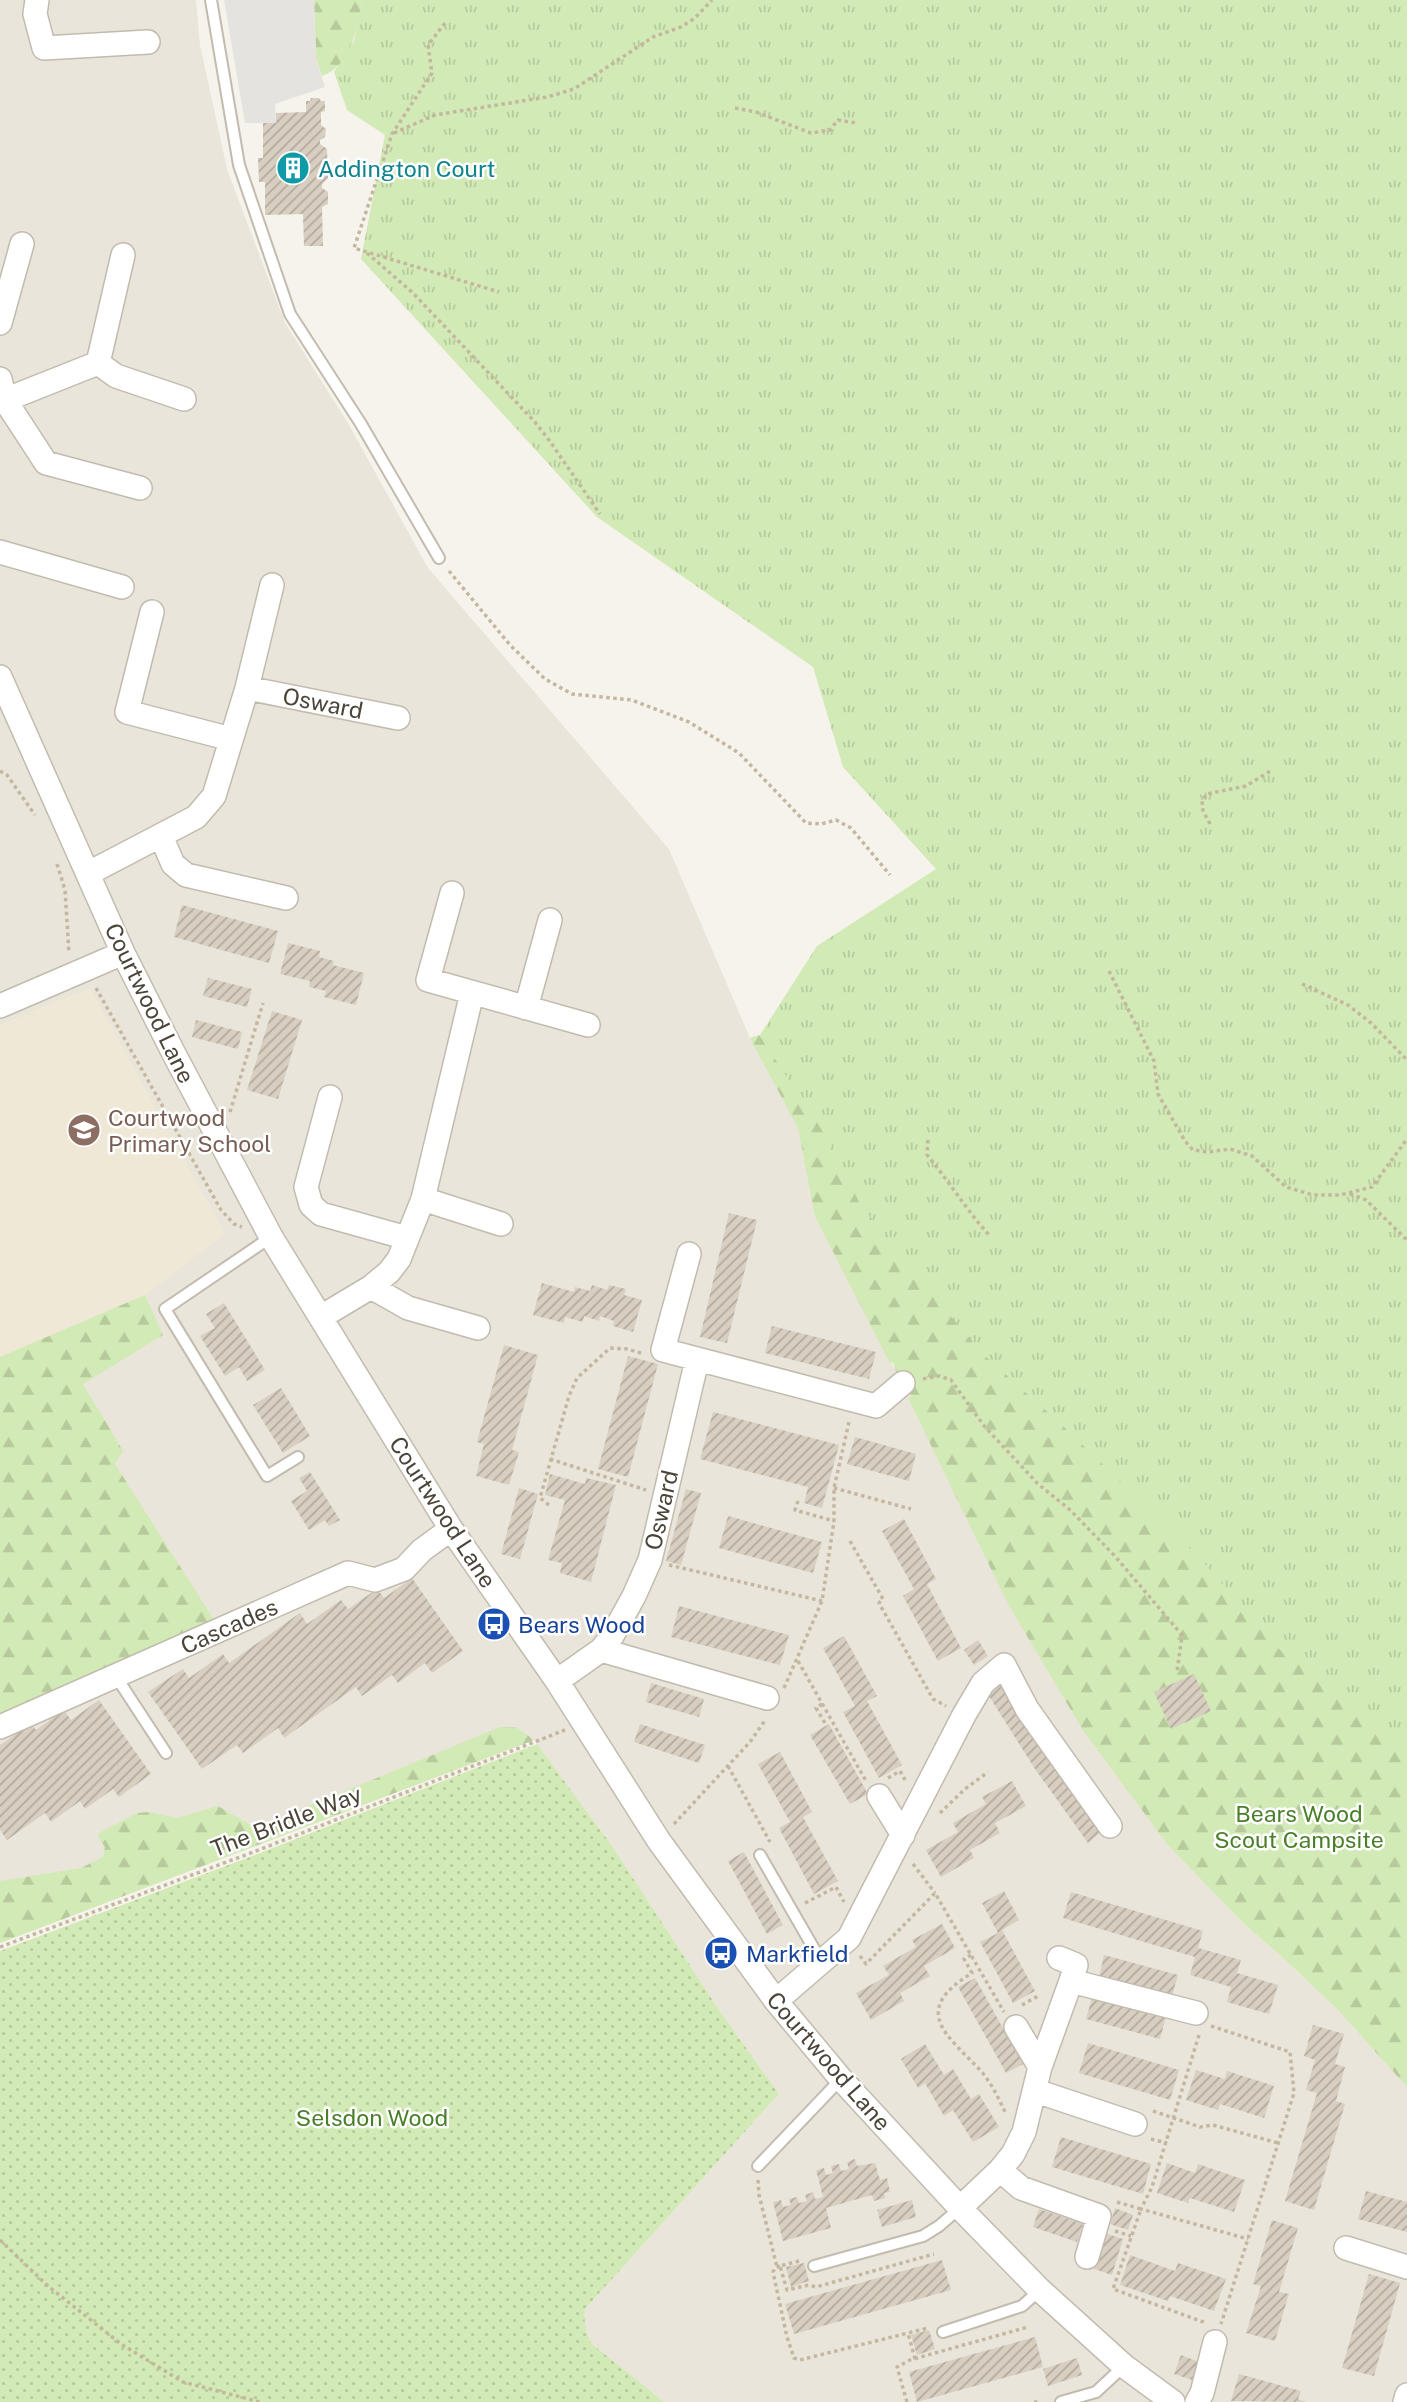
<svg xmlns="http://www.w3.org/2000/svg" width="1407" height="2402" viewBox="0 0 1407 2402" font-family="'Public Sans',sans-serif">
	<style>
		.residential { fill: #eae5da }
		.education { fill: #efe8d6 }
		.grass { fill: url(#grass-tufts) }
		.forest { fill: url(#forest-firs) }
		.park { fill: url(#park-dots) }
		.parking { fill: #e5e3e0 }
		.building { fill: url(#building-hatch) }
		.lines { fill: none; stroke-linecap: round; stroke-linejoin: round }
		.lane-casing { stroke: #c2bbae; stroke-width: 14 }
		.street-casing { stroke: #c2bbae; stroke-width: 26 }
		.path { stroke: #c4b79f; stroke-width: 3.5; stroke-dasharray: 3.5 3.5; stroke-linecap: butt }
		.lane { stroke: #fff; stroke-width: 10 }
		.street { stroke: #fff; stroke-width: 23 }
		.labels { text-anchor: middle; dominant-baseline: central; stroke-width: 5; stroke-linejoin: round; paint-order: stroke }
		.culture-label { font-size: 23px; fill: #0d838f; stroke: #fff; text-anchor: start }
		.street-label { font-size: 23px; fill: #4b4439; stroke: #fff }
		.education-label { font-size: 23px; fill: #785e54; stroke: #fff; text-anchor: start }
		.transit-label { font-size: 23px; fill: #164399; stroke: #fff; text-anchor: start }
		.park-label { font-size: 23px; fill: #4a7f2a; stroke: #fff }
	</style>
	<defs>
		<pattern id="grass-tufts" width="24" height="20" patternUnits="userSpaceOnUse" patternTransform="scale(1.75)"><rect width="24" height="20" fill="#d2eab5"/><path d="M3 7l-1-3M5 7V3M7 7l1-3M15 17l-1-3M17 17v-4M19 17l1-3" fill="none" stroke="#b6ca9c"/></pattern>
		<pattern id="forest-firs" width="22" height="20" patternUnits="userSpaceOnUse" patternTransform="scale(1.75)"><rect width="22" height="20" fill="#d2eab5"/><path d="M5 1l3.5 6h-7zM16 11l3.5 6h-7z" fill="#b6ca9c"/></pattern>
		<pattern id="park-dots" width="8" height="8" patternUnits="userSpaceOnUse" patternTransform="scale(1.75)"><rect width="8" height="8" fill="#d2eab5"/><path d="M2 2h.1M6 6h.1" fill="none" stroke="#b6ca9c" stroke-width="1.8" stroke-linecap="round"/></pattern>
		<pattern id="building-hatch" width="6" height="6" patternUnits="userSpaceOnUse" patternTransform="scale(1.75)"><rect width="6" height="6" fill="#d8cfc1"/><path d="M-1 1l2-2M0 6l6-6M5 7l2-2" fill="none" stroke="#b1aa9e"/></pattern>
	</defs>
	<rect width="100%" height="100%" fill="#f6f3ec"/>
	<path class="residential" d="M0,0H196L200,45L227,169L285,323L349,425L428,568L669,849L750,1038L798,1128L815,1216L896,1372L910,1392L911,1396L908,1398L937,1455L1168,1844L1244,1924L1280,1955L1338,2010L1407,2087V2402H664L642,2386L592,2344L586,2334L584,2322L585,2309L779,2094L717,2007L612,1846L534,1740L0,1943Z"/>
	<path class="education" d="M90,988L225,1234L145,1295L0,1357V1025Z"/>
	<path class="grass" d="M362,0H1407V1773L896,1372L893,1362L890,1363L815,1216L798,1128L750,1038L760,1035L817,946L936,869L843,767L813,667L597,517L361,259L385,135L347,110L334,72L354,41Z"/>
	<path class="forest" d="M314,0H362C357,28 352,65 322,76L316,59Z
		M759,1035L828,1139L859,1202L906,1264L983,1354L1062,1425L1199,1557L1282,1652L1328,1683L1374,1721L1407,1740V2087L1338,2010L1280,1955L1244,1924L1168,1845L1084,1732L1008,1604L908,1398L911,1396L910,1392L896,1372L893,1362L890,1363L815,1216L798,1128L750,1038Z
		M145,1295L163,1335L83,1384L123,1451L115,1464L214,1620L0,1718V1357Z
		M500,1727H516L534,1740L0,1943V1881L81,1868L103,1857L105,1847L98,1837L99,1833L137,1813L150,1812L177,1818L218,1806L249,1824L261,1826Z"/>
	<path class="park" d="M537,1744L612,1846L717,2007L779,2094L585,2309C584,2323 585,2332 592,2344L664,2402H0V1951L255,1855Z"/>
	<path class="parking" d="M224,0H314L316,59L325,87L275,104L276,123H245Z"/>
	<path class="building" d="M311,98H319L321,101H325V111L321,112V125L326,129L325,137L320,140V144L327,149L328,178L322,184V188L328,192V204L322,207L323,246H304L303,214L265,215V182H259L258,158H263V123H276V113L306,112V101H310Z
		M182,905L278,931L269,963L174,937Z
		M288,943L320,951L319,957L334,961L333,965L364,973L356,1005L324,997L326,991L309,987L310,981L280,974Z
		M208,978L252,989L247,1007L203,996Z
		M272,1011L302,1020L278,1099L247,1090Z
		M196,1020L242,1032L238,1049L192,1037Z
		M729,1213L757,1220L727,1343L700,1337Z
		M542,1283L574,1292L575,1287L590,1291L592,1285L607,1290L609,1285L626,1289L624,1295L642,1300L633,1332L613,1326L614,1321L600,1316L599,1321L584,1316L583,1322L565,1317L564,1323L533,1315Z
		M224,1303L265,1370L247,1381L239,1367L225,1376L200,1336L215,1328L206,1314Z
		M772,1326L876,1352L869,1379L765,1353Z
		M504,1345L538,1355L512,1450L519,1452L509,1485L476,1476L484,1444L477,1442Z
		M628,1356L658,1364L628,1477L598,1469Z
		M281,1388L310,1436L283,1453L253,1405Z
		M713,1412L839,1445L822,1508L804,1503L808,1487L700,1459Z
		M855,1437L916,1454L909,1481L847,1464Z
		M310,1472L340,1520L329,1526L325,1520L309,1530L291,1501L307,1491L299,1478Z
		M550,1474L585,1484L586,1478L616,1485L591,1582L560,1573L562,1563L548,1560L565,1500L545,1495Z
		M519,1488L538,1494L520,1559L501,1554Z
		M686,1489L701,1493L681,1565L666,1561Z
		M728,1516L822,1542L813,1573L719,1548Z
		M904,1519L936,1579L927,1584L961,1648L938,1661L903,1596L914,1589L882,1531Z
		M412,1578L463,1651L432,1673L425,1663L398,1683L392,1675L362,1696L356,1687L284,1738L278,1728L243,1753L237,1745L202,1769L148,1692L183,1669L189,1678L223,1654L229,1663L300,1613L307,1624L341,1600L348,1609L377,1589L384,1598Z
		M679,1606L789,1635L780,1665L671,1637Z
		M844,1636L877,1696L867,1701L902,1765L879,1778L843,1712L855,1706L823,1648Z
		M978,1640L988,1656L974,1665L964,1650Z
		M1194,1674L1211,1711L1171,1729L1154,1692Z
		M651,1683L704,1699L699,1717L646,1702Z
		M1000,1684L1048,1758L1102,1831L1088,1843L1035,1769L987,1693Z
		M99,1700L151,1774L119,1797L113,1789L85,1809L80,1801L51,1822L45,1813L7,1840L0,1830V1745L31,1724L36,1730L64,1710L71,1720Z
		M640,1724L705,1745L699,1763L634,1742Z
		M829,1724L868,1794L850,1804L810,1735Z
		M780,1752L812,1812L803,1817L838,1881L814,1894L779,1828L790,1822L758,1764Z
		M1012,1781L1026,1806L995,1823L1000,1833L970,1850L974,1858L941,1877L926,1850L958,1832L953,1823L986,1804L982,1797Z
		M744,1852L783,1925L767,1934L728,1861Z
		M1004,1891L1019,1920L1002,1930L1035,1991L1013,2003L980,1942L998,1933L982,1903Z
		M1071,1892L1203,1931L1198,1948L1241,1960L1237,1973L1278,1985L1269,2014L1227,2002L1231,1987L1190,1975L1195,1957L1063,1918Z
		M942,1924L955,1948L924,1966L930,1976L900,1993L904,2001L871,2020L856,1993L889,1975L883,1966L916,1947L912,1940Z
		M1104,1955L1178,1975L1172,1996L1099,1977Z
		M975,1978L1023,2064L1006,2073L958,1987Z
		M1092,1998L1166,2017L1160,2039L1086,2019Z
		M1313,2025L1344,2034L1335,2064L1345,2067L1336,2101L1345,2104L1314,2210L1285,2201L1317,2093L1306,2090L1315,2060L1304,2056Z
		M1088,2043L1179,2070L1170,2100L1079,2073Z
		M925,2044L944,2075L953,2069L971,2099L979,2094L999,2127L973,2142L953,2110L944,2116L925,2083L918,2088L901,2059Z
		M1196,2070L1225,2079L1227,2071L1274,2086L1264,2118L1220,2104L1218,2110L1186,2100Z
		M1061,2137L1151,2164L1143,2194L1052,2167Z
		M855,2159L857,2166L875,2163L880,2180L887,2178L890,2192L884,2193L885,2198L874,2201L872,2195L826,2208L831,2228L783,2241L773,2202L781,2200L783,2207L791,2205L789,2199L797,2197L799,2203L807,2201L805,2195L813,2192L815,2199L823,2197L816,2170L824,2168L826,2175L833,2173L831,2166L839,2164L841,2171L849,2169L847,2162Z
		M1167,2163L1195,2173L1198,2164L1245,2180L1234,2212L1190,2198L1188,2203L1157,2193Z
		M1366,2191L1407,2202V2232L1358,2219Z
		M912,2200L916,2217L882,2227L877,2210Z
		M1115,2208L1133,2215L1128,2230L1110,2224Z
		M1039,2209L1083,2224L1077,2242L1033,2227Z
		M1272,2220L1298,2228L1279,2292L1289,2294L1275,2341L1246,2333L1261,2286L1253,2284Z
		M1105,2233L1123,2239L1112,2275L1094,2269Z
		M1130,2255L1175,2271L1178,2263L1226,2279L1214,2311L1170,2296L1168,2301L1120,2285Z
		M942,2260L951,2290L794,2334L785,2304Z
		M804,2263L809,2281L791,2287L786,2267Z
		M1369,2274L1400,2283L1374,2376L1342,2368Z
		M929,2330L935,2349L917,2355L911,2335Z
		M1035,2337L1043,2367L917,2402L909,2372Z
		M1181,2355L1199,2362L1192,2380L1174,2374Z
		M1077,2358L1082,2375L1048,2386L1043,2369Z
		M1239,2374L1301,2391L1298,2399L1305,2402L1231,2401Z"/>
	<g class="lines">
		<defs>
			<path id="lane" d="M211,0L239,165L290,314L361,424L439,558
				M271,1237L165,1309L267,1476L298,1457
				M115,1675L166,1753
				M760,1855L821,1961
				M758,2166L841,2079
				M814,2266L923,2236L939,2226L960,2208
				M943,2332L1022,2306L1040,2290
				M1061,2402L1096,2392L1124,2366"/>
			<path id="street" d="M37,0L35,14L44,48L148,42
				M0,323L22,244
				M98,363L123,255
				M98,363L116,376L184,399
				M0,379L5,400L46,463L140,488
				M0,402L98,363
				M0,552L122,587
				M152,612L127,712L231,739
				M0,677L123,953L173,1052L271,1237L451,1529L557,1681L659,1841L776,2001L841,2079L960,2208L1040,2290L1124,2366L1173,2402
				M247,688L398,718
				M161,836L173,864L186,875L286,898
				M89,873L196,817L214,796L247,688L272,585
				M452,893L428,980L588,1025
				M0,1006L123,953
				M526,1008L550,920
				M330,1097L306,1187L311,1205L321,1214L407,1238
				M423,1199L501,1224
				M689,1254L663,1350L876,1406L903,1383
				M371,1287L408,1308L478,1328
				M321,1317L371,1287L389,1272L399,1259L423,1199L472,993
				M601,1650L767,1698
				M557,1681L601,1650L612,1636L634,1596L650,1560L697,1360
				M0,1727L348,1573L375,1580L404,1569L422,1550L451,1529
				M879,1796L903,1835
				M1059,1958L1076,1965L1071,1981
				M776,2001L849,1938L964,1715L983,1683L1004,1665L1027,1709L1110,1826
				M1016,2027L1040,2067
				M1036,2091L1135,2124
				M1000,2170L1021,2188L1099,2216L1087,2257
				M960,2208L1000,2170L1013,2154L1024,2132L1040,2067L1071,1981L1196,2013
				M1346,2248L1407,2267
				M1197,2402L1202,2393L1215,2342
				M1405,2402L1407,2395"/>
		</defs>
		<use href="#lane" class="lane-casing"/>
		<use href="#street" class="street-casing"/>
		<path class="path" d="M445,23L428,45L432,73L392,134L354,248L499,292
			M735,108L756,112L811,133L830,130L838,120L856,123
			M394,133L435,115L547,97L574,89L653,37L681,27L695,18L712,0
			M367,253L413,293L534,421L549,440L600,514
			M449,571L510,645L545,679L572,694L632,700L689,722L739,753L806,823L821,824L836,820L851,828L890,875
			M0,771L7,775L35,815
			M1210,824L1203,811L1202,800L1207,794L1246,786L1272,770
			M57,864L65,890L69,953
			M1109,971L1154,1061L1158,1094L1185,1141L1193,1150L1208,1152L1230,1149L1252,1156L1286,1187L1313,1195H1340L1372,1187L1407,1139
			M1302,984L1348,1005L1371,1023L1407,1060
			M96,988L221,1210L234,1224L242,1227
			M230,1112L263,1003
			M928,1140L927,1155C949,1181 967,1211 990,1236
			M1350,1194L1366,1200L1407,1240
			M923,1379L939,1376L951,1380L985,1427L1038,1484L1069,1509L1114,1555L1182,1635L1177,1672
			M550,1459L646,1490
			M834,1488L911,1509
			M798,1501L795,1510L834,1521
			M549,1505L540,1498L569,1396L577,1378L610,1348L627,1349L644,1354
			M850,1541L883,1599L879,1603L933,1699L946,1706
			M669,1565L822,1601
			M798,1661L866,1781
			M784,1688L822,1601L834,1521V1488L849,1422
			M822,1704L816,1708L825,1723
			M728,1766L770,1842
			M888,1778L900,1771L905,1780
			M940,1813L965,1789L988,1772
			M674,1824L750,1742L766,1719
			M913,1864L935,1893
			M805,1903L836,1887L844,1902
			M0,1947L256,1851L565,1730
			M971,1955L964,1959L972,1973C910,2011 946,2034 981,2071C992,2084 999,2099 1006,2114
			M860,1956L866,1964L935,1893L1004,2012
			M1022,2005L1038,1996
			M1211,2026L1290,2052L1294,2093L1221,2324
			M1199,2035L1152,2187L1141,2209L1248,2239
			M1153,2111L1200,2127L1213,2125L1278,2143
			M1151,2139L1167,2143
			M758,2180L759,2195L777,2267
			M1117,2202L1141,2209L1113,2289L1206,2323
			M1115,2231L1131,2236
			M0,2240L48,2286L121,2344L183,2382L260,2402
			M799,2261L780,2266L787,2290L809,2285L816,2287L934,2254
			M780,2266L775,2268L773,2272L787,2337L794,2358L800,2360L908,2333
			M915,2359L908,2333L928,2328
			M907,2402L897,2367L910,2360L1028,2327
			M1034,2402H1038"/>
		<use href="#lane" class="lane"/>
		<use href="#street" class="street"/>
	</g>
	<defs>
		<symbol id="building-disc" viewBox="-11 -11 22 22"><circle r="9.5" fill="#0f9aa8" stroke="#fff"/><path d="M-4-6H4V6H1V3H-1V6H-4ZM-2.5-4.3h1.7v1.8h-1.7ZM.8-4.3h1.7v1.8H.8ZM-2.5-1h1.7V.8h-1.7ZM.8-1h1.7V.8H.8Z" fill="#fff"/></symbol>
		<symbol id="school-disc" viewBox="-11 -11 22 22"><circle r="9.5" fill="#8d6e63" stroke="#fff"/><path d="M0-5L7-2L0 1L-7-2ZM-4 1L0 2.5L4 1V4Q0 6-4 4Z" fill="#fff"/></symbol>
		<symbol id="bus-disc" viewBox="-11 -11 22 22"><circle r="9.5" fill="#1a4fb4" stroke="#fff"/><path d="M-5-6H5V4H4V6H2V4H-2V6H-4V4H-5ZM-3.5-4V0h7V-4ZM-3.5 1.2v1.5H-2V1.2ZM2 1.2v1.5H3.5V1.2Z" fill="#fff"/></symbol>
	</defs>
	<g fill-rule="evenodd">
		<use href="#building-disc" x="274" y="149" width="38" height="38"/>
		<use href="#school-disc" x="65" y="1111" width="38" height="38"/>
		<use href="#bus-disc" x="475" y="1605" width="38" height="38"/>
		<use href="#bus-disc" x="702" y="1934" width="38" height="38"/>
	</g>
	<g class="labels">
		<g class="culture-label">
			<text x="318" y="168">Addington Court</text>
		</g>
		<g class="street-label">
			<text transform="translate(323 703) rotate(11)">Osward</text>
			<text transform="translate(150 1003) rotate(64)">Courtwood Lane</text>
			<text transform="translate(661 1510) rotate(-77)">Osward</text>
			<text transform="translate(443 1512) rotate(57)">Courtwood Lane</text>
			<text transform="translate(229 1626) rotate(-24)">Cascades</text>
			<text transform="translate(286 1821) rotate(-21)">The Bridle Way</text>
			<text transform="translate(829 2061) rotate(49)">Courtwood Lane</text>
		</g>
		<g class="education-label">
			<text x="108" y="1117">Courtwood<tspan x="108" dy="26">Primary School</tspan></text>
		</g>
		<g class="transit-label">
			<text x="518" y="1624">Bears Wood</text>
			<text x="746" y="1953">Markfield</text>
		</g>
		<g class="park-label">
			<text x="1299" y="1813">Bears Wood<tspan x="1299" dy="26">Scout Campsite</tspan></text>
			<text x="372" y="2117">Selsdon Wood</text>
		</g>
	</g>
</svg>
